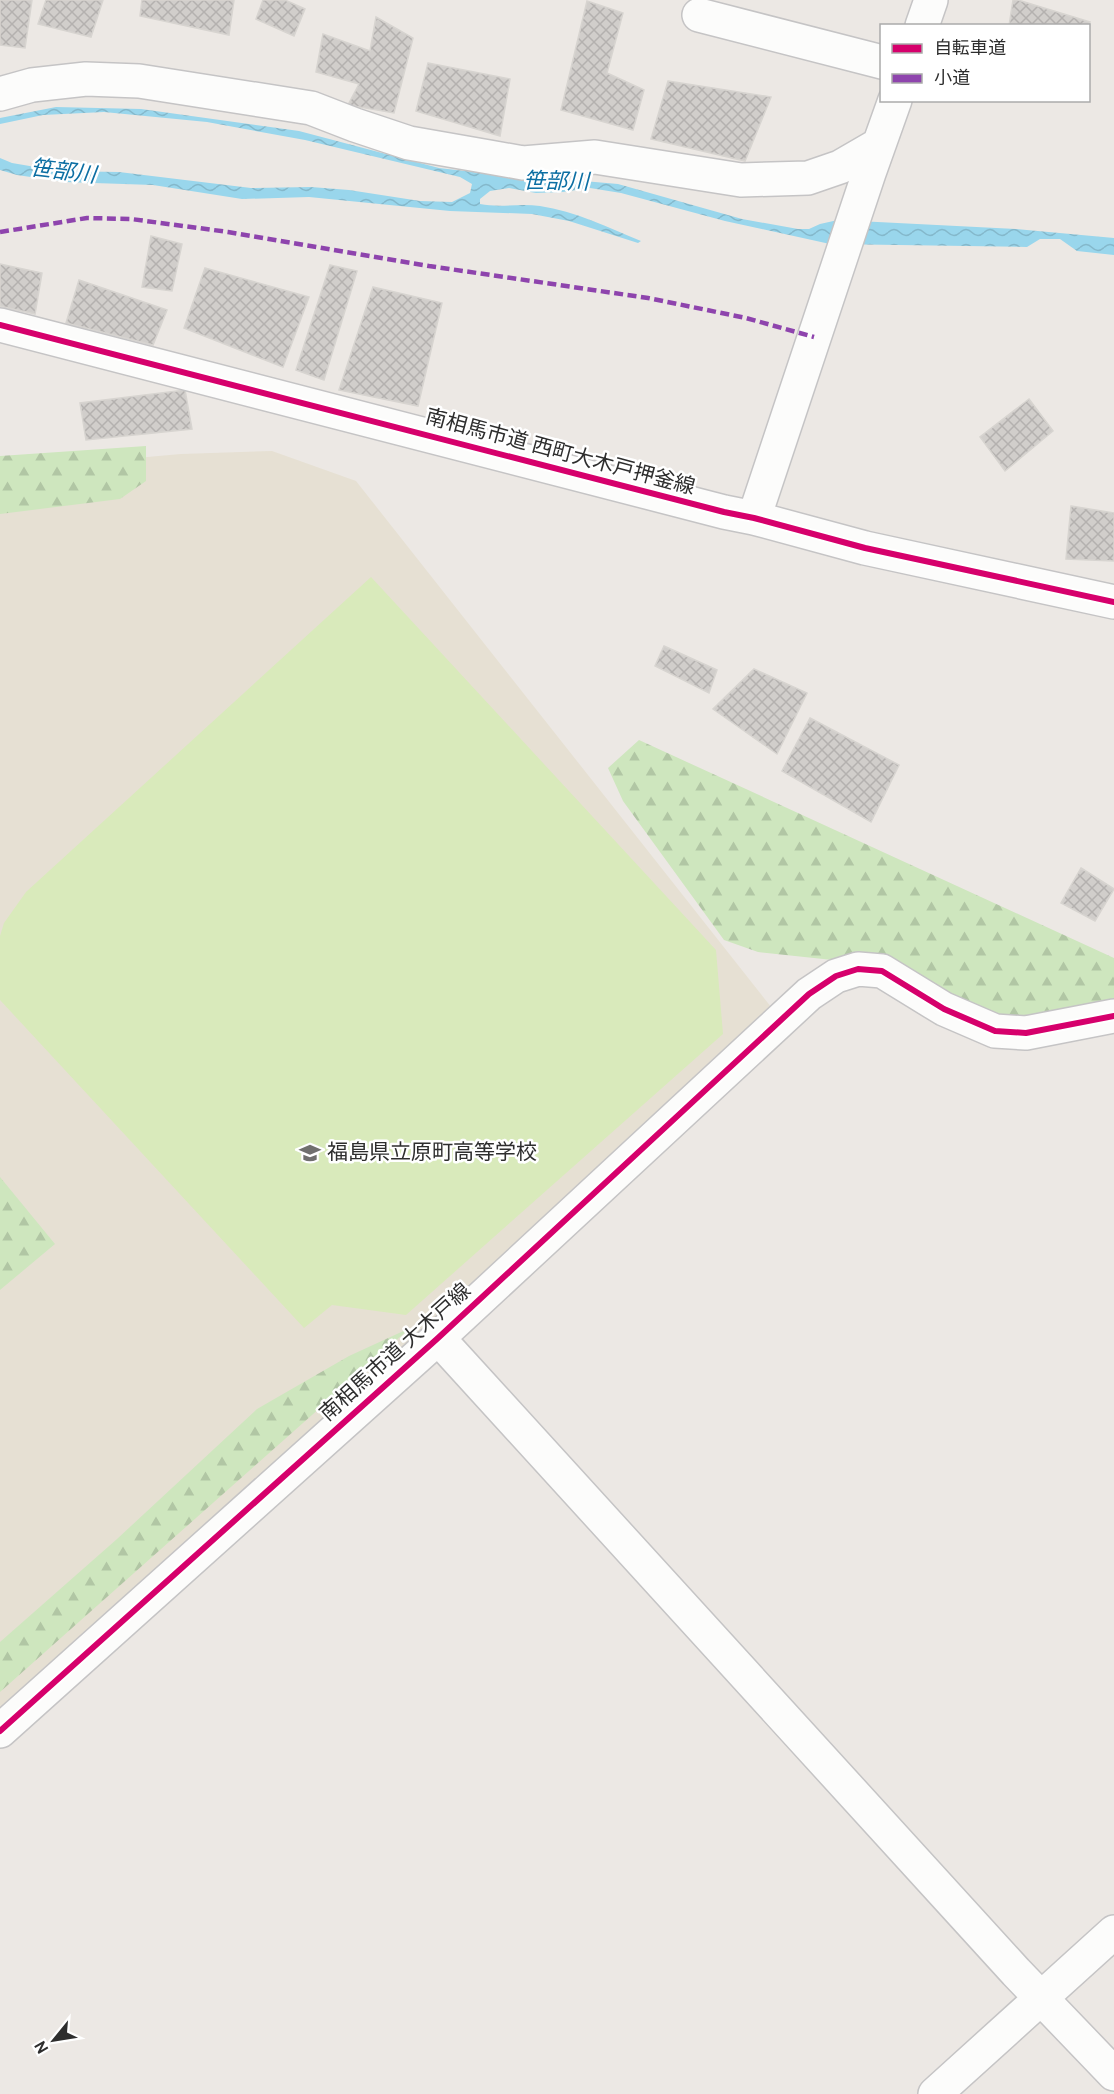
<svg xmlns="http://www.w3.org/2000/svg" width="1114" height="2094" viewBox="0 0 1114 2094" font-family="Overpass,'Noto Sans JP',sans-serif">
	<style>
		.education { fill: #e6e0d3 }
		.forest { fill: url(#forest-firs) }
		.pitch { fill: #d9eabb }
		.water { fill: url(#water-waves) }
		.building { fill: url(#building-cross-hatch); stroke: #d7d4d0; stroke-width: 1.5 }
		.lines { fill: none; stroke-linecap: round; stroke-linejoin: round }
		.minor-casing { stroke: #c5c4c5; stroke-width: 36 }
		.minor { stroke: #fcfcfb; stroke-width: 33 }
		.quiet { stroke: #8e44ad; stroke-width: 4.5; stroke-dasharray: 9 4.5; stroke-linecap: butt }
		.cycleway-casing { stroke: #fff; stroke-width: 10 }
		.cycleway { stroke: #d6006c; stroke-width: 6 }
		.labels { text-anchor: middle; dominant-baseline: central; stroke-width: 5; stroke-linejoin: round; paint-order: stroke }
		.street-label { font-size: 21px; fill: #2e2e2e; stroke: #fff }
		.poi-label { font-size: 21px; fill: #2e2e2e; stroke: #fff; text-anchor: start }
		.water-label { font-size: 22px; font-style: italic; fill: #0d6fa3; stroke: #fff }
	</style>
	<defs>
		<pattern id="forest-firs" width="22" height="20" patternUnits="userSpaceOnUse" patternTransform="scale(1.5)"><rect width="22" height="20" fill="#cee6be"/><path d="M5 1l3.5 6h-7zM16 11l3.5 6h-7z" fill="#b1c6a4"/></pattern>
		<pattern id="water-waves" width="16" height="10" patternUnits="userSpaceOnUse" patternTransform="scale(1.5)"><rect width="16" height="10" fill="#99d6ec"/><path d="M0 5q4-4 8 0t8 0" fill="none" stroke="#84b8cb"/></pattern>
		<pattern id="building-cross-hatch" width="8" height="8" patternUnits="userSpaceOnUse" patternTransform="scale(1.5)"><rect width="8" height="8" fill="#d1cecb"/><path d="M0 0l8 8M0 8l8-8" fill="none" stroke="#b4b1af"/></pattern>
	</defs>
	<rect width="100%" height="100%" fill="#ece8e4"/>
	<path class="education" d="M272,451L356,481L775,1012L424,1334L187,1540L0,1710V470L181,454Z"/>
	<path class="forest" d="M146,446V481L120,499L0,514V456Z
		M639,740L1114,958V999L1111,1006L1028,1025L978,1016L889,966L758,952L724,940L623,801L608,768Z
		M0,1177L55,1244L0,1290Z
		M410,1328L0,1692V1642L117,1539L257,1409L349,1356Z"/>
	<path class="pitch" d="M371,577L716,950L723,1034L406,1315L332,1305L304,1328L0,1000V936L4,923L26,892Z"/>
	<path class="water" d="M56,107L141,109L299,131L439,168L533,179L572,180L618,184L742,219L798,229H809L820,224L838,220L1016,229L1114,238V255L1077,251L1060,239H1040L1027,247L830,244L725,221L621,193L590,188L563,192L536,193L509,188L490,191L480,199V204C500,208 520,203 540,206C575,211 609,228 641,241L638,243L569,221L532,214L450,211L309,197L242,199L153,185L65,182L17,175L0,170V158L12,163L59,171L119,172L251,188L311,187L349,190L420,201L452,202L470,193L472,184L460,177L305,140L207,122L104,112L43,115L0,124V118Z"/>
	<path class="building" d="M0,0H32L25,48L0,45Z
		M46,0H103L91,37L38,24Z
		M142,0H234L229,35L140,16Z
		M263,0H285L305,9L294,36L256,19Z
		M1013,0H1018L1090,22L1088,26H1009Z
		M587,1L623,13L607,73L644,90L633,130L561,110Z
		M376,17L413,38L394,113L348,105L359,84L316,72L323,34L370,51Z
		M428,63L510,79L500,136L416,111Z
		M668,81L771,97L745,161L651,139Z
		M151,236L182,244L172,291L142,287Z
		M0,264L42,273L35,314L0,306Z
		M330,265L357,271L324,380L296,370Z
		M205,268L309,297L283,367L184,328Z
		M79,280L167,310L153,345L66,323Z
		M373,287L442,303L418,406L339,390Z
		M185,390L192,429L86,440L80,403Z
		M1029,399L1053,431L1005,471L980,437Z
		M1071,506L1114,513V561L1066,559Z
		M664,646L717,670L709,693L655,666Z
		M754,669L807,693L777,754L713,709Z
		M810,718L899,765L871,822L782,771Z
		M1081,868L1114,889L1095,921L1061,903Z"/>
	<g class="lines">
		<defs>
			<path id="minor" d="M699,15L882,62
				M922,26L931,0
				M0,94L32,85L86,79L139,81L311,108L355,125L409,143L489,157L523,163L595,157L741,180L808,178L840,167L878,145
				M0,325L724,512L754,518L865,548L1114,602
				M754,518L869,173L895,100
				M438,1338L1016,1972L1114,2074
				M0,1731L438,1338L809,994L836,976L858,969L882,971L944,1009L995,1031L1026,1033L1114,1016
				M935,2094L1114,1932"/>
		</defs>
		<use href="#minor" class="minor-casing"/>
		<use href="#minor" class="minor"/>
		<path class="quiet" d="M0,232L87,218L131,219L228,232L429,266L648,298L746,318L814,337"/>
		<defs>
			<path id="cycleway" d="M0,325L724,512L754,518L865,548L1114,602
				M0,1731L438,1338L809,994L836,976L858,969L882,971L944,1009L995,1031L1026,1033L1114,1016"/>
		</defs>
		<use href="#cycleway" class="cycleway-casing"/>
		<use href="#cycleway" class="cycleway"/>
	</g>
	<defs>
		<symbol id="school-bare" viewBox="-9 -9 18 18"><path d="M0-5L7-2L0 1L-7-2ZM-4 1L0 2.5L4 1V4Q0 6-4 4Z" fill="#706f6e" stroke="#fff" stroke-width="2.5" paint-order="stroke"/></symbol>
	</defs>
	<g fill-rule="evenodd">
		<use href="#school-bare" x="295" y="1138" width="30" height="30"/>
	</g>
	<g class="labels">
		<g class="street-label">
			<text transform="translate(560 453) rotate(15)">南相馬市道 西町大木戸押釜線</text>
			<text transform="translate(396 1353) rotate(-42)">南相馬市道 大木戸線</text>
		</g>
		<g class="poi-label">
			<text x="327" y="1153">福島県立原町高等学校</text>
		</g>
		<g class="water-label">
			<text transform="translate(63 173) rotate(7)">笹部川</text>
			<text transform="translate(556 183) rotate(1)">笹部川</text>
		</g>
	</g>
	<rect x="880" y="24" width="210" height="78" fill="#ffffff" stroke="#ababab" stroke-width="1.5"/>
	<rect x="892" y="44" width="30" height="9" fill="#d6006c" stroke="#ababab" stroke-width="1.5"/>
	<text x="934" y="54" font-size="18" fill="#2e2e2e">自転車道</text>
	<rect x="892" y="74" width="30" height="9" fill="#8e44ad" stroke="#ababab" stroke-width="1.5"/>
	<text x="934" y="84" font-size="18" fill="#2e2e2e">小道</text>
	<g transform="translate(54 2040) rotate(240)" stroke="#ffffff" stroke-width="4.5" paint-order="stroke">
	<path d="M0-4.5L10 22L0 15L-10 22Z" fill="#2e2e2e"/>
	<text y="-9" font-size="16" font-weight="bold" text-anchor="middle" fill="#2e2e2e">N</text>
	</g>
</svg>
